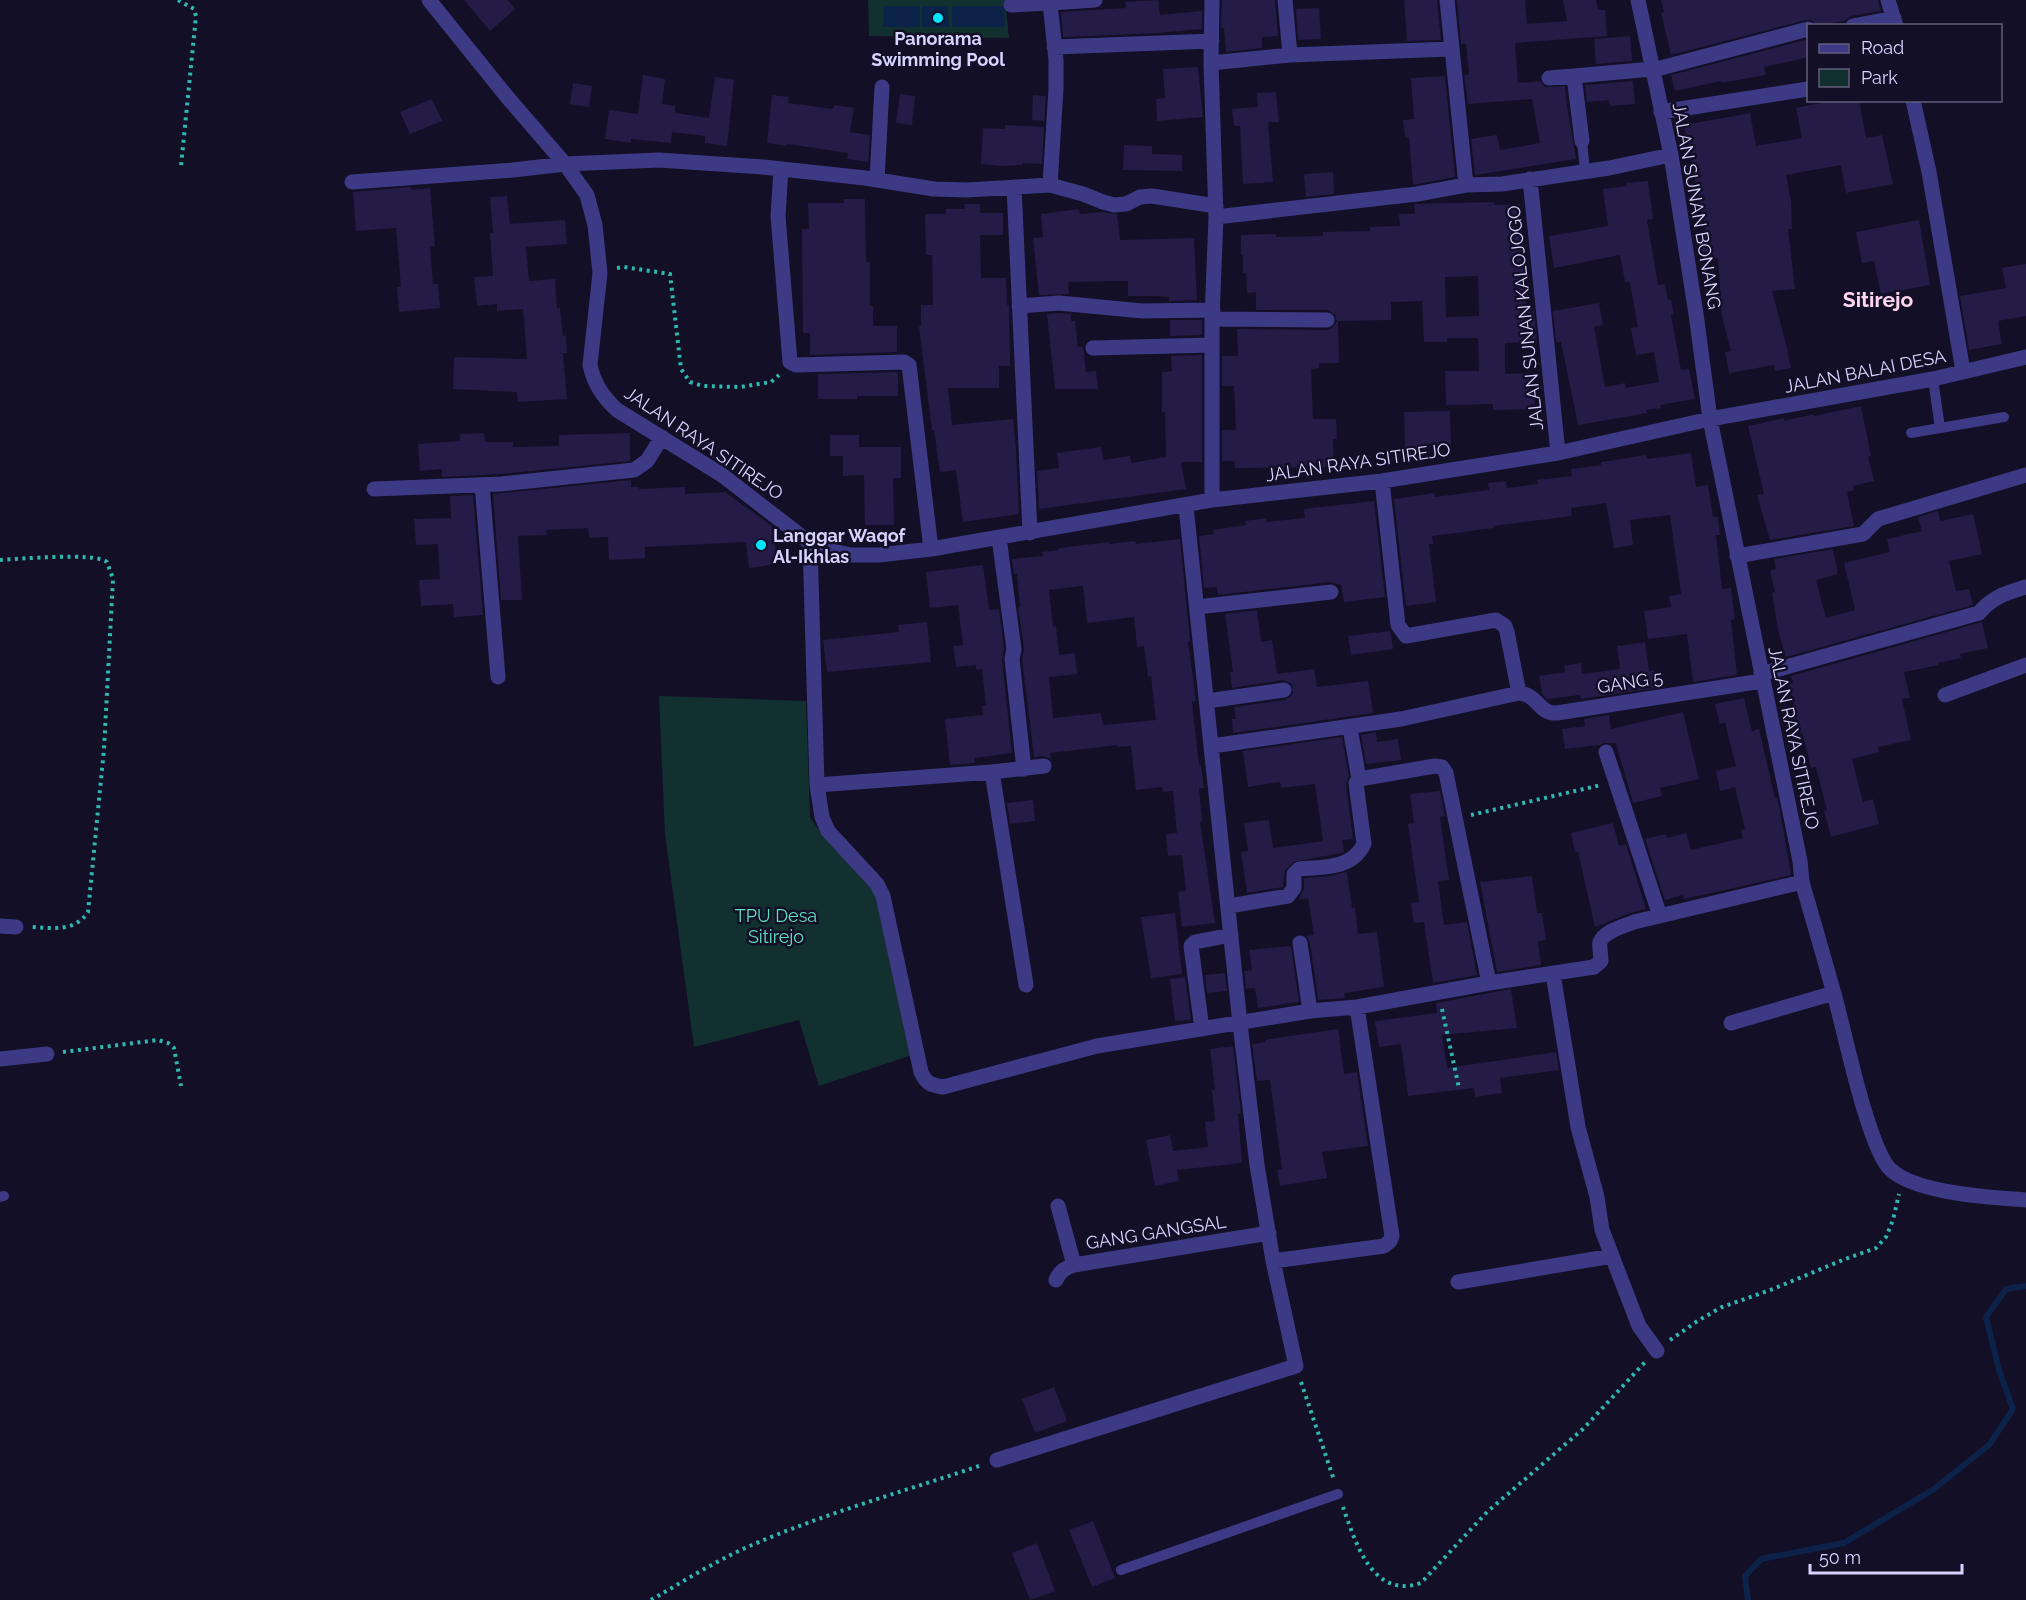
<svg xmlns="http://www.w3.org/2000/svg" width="2026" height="1600" viewBox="0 0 2026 1600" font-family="Raleway,sans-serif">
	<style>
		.green { fill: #12302f }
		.water { fill: #0c2248 }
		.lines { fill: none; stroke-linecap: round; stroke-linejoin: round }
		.stream { stroke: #0c2248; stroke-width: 6 }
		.building { fill: #241b47; fill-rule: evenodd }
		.path { stroke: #2fb8b0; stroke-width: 4; stroke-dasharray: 3 4.5; stroke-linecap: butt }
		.service { stroke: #3d3a85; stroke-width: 10 }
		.minor { stroke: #3d3a85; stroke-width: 15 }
		.poi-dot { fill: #00e5ff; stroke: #130f26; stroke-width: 2 }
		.labels { text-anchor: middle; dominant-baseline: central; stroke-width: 5; stroke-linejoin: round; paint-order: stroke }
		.poi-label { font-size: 18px; font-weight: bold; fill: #d9d4ff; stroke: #130f26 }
		.street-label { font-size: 18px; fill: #d9d4ff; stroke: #130f26 }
		.park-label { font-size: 18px; fill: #5fe0c0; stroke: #130f26 }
		.quarter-label { font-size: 21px; font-weight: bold; fill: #ffd6f0; stroke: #130f26 }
	</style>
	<rect width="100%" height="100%" fill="#130f26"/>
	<path class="green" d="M868,0H1005L1009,38L869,36Z
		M659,696L806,701L810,817L819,830L872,888L877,897L915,1054L819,1086L799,1020L694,1047L665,834Z"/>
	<path class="water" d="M884,6H920V27H883Z
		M922,6H948L949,27H922Z
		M952,6H1004L1005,27H952Z"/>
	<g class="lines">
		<path class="stream" d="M1748,1600L1745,1576L1761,1559L1844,1543L1934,1489L1989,1445L2013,1409L1999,1370L1986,1317L2006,1289L2026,1286"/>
	</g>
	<path class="building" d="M464,0H508L515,9L490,31Z
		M1158,0L1160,15L1202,11V29L1159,33L1063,37L1061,12L1126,8L1125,2Z
		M1222,0H1275L1278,36L1262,37V48L1226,52L1224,28H1221Z
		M1404,0H1437L1441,40L1407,41Z
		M1457,0H1525L1527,24L1567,21L1563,0H1596L1598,10H1605L1607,36L1515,43L1518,83L1540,81L1545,87L1565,86L1567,106L1576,159L1475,175L1471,139L1497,135L1500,150L1540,143L1532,99L1468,104L1464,75L1469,74L1466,44H1461Z
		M1661,0H1878L1881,11L1851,16L1846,20L1821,26H1817L1811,20H1806L1671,55L1661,13L1664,12Z
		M1319,8L1321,39L1298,40L1296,9Z
		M1630,36L1632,61L1596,64L1594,39Z
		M1809,39V57L1764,67L1766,75L1721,83V81L1675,91L1671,75Z
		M1198,67L1203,117L1157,121L1156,99L1165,98L1163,69Z
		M643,75L665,79L662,104L675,106V113L709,118L715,77L734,80L727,146L705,143V136L672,132L671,143L631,139V143L605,139L609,110L638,114Z
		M1445,76L1455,177L1413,185L1409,137L1405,138L1403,120L1414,119L1411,78Z
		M1633,81L1635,104L1610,106L1609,100L1587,102L1585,85Z
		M573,83L592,86L589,107L570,104Z
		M1276,92L1279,122H1268L1273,182L1243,184L1240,126H1234L1232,109L1258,107L1257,93Z
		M900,94L915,96L912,125L896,123Z
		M772,95L789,97L788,103L833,109L834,105L854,108L850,132L870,135L868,162L847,159L848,153L787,144V146L767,143Z
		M1033,95L1046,96L1044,121L1032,120Z
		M432,99L442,121L410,134L400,112Z
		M1836,100H1859L1866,138L1882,135L1893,184L1846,193L1841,165L1786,175L1791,201L1792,229H1788L1795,289L1772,291L1786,344L1791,368L1775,371L1774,365L1729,373L1725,352L1731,351L1722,317L1718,258L1702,260L1700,233H1706L1684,125L1750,113L1756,146L1802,138L1796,108Z
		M1005,125L1044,127L1042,164L1022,163V165L1003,166L981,164L983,128L1005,129Z
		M1124,145L1152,146V154L1182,155V171L1123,170Z
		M1333,172L1334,194L1306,197L1304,174Z
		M1648,181L1653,219L1647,220L1658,285L1665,284L1668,300H1671L1674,315H1671L1681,370L1689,369L1695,399L1660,405L1661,408L1646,410L1647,413L1578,425L1561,342H1556L1553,311L1599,303L1603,325L1594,327L1605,387L1625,383L1626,388L1659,382L1654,352L1636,355L1631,328L1638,327L1630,282H1625L1620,255L1554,268L1549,236L1608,226L1603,189L1627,186L1626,183Z
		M411,187V190L430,188L435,246H430L433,284H438L440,308L399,312L397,287H401L396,228L356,231L353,192Z
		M507,196L510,224L565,220L567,244L526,247L529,281L555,279L557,308H560L563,336L566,335L567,353H563L567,399L518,402L517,392L453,389L454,357L527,359L523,309L497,311V304L477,306L474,277L493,276L490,233H493L490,197Z
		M844,199H865L866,262H870V306H873V326H897V352L810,355V333H803L802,229H809L808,203H844Z
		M1494,202V205L1520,204L1522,236H1524L1526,312L1534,311L1537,342L1505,343V374L1531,373V389H1534L1535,409L1493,410V404L1446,405L1445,371H1479L1478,338H1447V342H1424L1422,301L1391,302V320L1338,321L1339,363H1319V368L1311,369L1313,419H1336L1337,439H1333L1334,467L1235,468L1234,461H1222V430H1236L1234,386H1222V356H1238L1237,329L1327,330L1332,328L1337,321L1335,315L1327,310H1256V292L1247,293L1246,273H1243V255H1241V235L1276,234V237L1323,236V232L1370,231V227L1400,226L1399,214H1415L1414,204ZM1478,276L1479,316L1446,317L1445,277Z
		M964,204H980V213H1003V235H980L981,278H1006L1007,305H1009L1010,366H999V388H948L952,425L1013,419L1016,450L1019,514L963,522L956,470L940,472L934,430H932L919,326H921V305H933L932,255H926L925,214H946V209H965Z
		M1079,209L1080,214L1103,212L1117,214L1120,240L1194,238L1197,300L1169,301V297L1156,296H1128V281L1068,282L1069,294L1039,295L1033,238L1043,237L1041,214Z
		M1919,220L1930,285L1881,294L1874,261L1862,263L1856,232Z
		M2026,264V316L1998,321L2002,344L1969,350L1960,296L2006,288L2002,268Z
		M1059,313L1071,314V321H1075L1078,347H1083L1086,372L1096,371L1098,389H1055L1047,314Z
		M1170,320H1202V335L1170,336Z
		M1202,355V462H1181L1186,489L1039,509L1037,471L1059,468L1057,453L1101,447L1103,460L1130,456L1131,463L1166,457L1165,412H1162V372L1172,371L1171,356Z
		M898,372V396H857V399H818V374Z
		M1861,406L1871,456L1868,457L1874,481L1853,486L1854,490L1847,492L1854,526L1770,540L1757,495L1764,494L1748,426L1784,418V421L1814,414V416Z
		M1450,411L1451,444H1428L1429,454H1405L1404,412Z
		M484,433L485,442H513V447L559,446V435L630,433V461L500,474L442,477V469L420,471L418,444L460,441V434Z
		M830,435H859V447H901V478H893L894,525H865L864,475L843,476V456H830Z
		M1691,453L1696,487L1708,485L1713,517H1718L1720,535H1716L1722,589L1731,588L1735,619L1731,620L1737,675L1693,682L1687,634L1648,639L1644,611L1671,607L1669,596L1681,594L1670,515L1630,520L1633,545L1614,548L1606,503L1571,508L1572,516L1493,526L1494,528L1432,536L1433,544H1429L1436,602L1406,606L1394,499L1434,493L1435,497L1489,490L1488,483L1506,481L1507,488L1538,484L1537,480L1572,476L1571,469L1601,465V462L1646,455L1647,459Z
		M631,480V487H639V489L685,487V494L725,492L772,526L778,564L749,568L746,542L645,547V558L609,560L608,537L589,538L588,528L546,530L547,535L518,536L522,600H501L493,494Z
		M473,495L483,615L454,617L453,604L421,606L419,580L440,579L438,544L416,545L414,519L451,518L450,496Z
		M1374,501L1385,597L1344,602L1341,585L1330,582L1218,595L1217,587L1204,588L1199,536L1214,534L1213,530L1246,525L1245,521L1266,518V522L1305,518L1304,509Z
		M1938,511L1940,521L1973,514L1982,554L1949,561L1956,591L1969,589L1973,605L1786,657L1778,630L1772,593L1775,592L1770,571L1776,569L1774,559L1833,549L1838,574L1816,580L1826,618L1855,610L1844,563L1890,552L1887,539L1922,531L1918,517Z
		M1180,539L1190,641L1188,642L1196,701L1192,702L1199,765H1201L1204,788H1199L1202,822H1200L1215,923L1182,927L1178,892L1186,891L1182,855L1168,856L1166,834L1177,833L1173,791L1163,792L1162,787L1136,790L1131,746L1118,747V745L1050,753L1051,759L1043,756L1034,757L1022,659L1024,648L1018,607H1020L1017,574H1014L1012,559L1043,556L1042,552L1059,550V548L1109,542V544L1135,541L1136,544ZM1083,586L1087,623L1134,617L1137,647L1144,646L1148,677L1151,676L1156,720L1103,725L1101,713L1053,718L1049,677L1077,674L1075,653L1059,655L1056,626L1053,627L1049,590Z
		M983,565L989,610L999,609L1004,649L1002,660L1012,753L975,758V763L950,765L945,719L983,715L982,706L986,705L982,669L976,670V665L956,667L953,646L963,645L958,605L930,608L926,572Z
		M1257,610L1261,642L1272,640L1277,674L1314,669L1317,687L1368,681L1373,713L1233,733L1232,719H1236L1234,707L1285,700L1290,697L1293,693L1292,684L1283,680L1232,688L1230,672H1233L1225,614Z
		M927,622L931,662L827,672L823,640L899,632L898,625Z
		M1982,622L1988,648L1960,654L1961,658L1938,663L1939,665L1904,672L1910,698L1902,699L1911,740L1878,747L1879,752L1852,759L1863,802L1873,799L1879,824L1831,837L1824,811L1827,810L1816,767L1811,768L1802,732L1800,733L1789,684L1793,683L1791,676Z
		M1390,631L1393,649L1351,655L1348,636Z
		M1645,642L1649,671L1654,670L1656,688L1581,699L1580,695L1547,699L1542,694L1539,676L1565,672L1564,666L1581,663L1582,674L1620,669L1617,646Z
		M1744,698L1752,731L1759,729L1775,798L1777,797L1780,811L1791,875L1716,892L1684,899L1683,895L1665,900L1645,839L1666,834L1667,838L1686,833L1691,850L1743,838L1741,830L1745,829L1735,787L1720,791L1716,771L1736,766L1725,723L1720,724L1715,704Z
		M1683,712L1699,779L1660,788L1662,796L1633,803L1616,743H1604L1599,745L1565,749L1562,729L1585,726L1584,719L1609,715L1611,729Z
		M1376,732L1377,742L1398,739L1401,760L1366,764L1361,735Z
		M1342,737L1349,777L1346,784L1353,839L1342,840L1344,852L1341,853L1293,862L1285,871L1283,887L1247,893L1241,852L1248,851L1244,823L1269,820L1273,848L1323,841L1315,784L1281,788L1280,782L1248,787L1243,751Z
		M1440,791L1445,816L1440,817L1449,880L1438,881L1444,925L1467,922L1477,975L1433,983L1424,922L1414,923L1411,903L1419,902L1408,824L1414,823L1410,794Z
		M1033,800L1035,821L1010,824L1007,803Z
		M1613,823L1619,846L1626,844L1646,909L1630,913L1595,927L1578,852H1575L1571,833Z
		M1347,872L1352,908L1355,907L1358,934L1377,932L1384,987L1344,993L1345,998L1318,1000L1310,942L1306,936L1314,935L1308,898L1300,900V896L1304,889V878L1329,876Z
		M1532,876L1537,913H1542L1546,940L1538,941L1541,965L1497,972L1480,882Z
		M1175,913L1182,974L1151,978L1141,917Z
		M1291,946L1299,1002L1258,1008L1255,988L1246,989L1244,971L1252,970L1249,950Z
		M1225,973L1227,991L1207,993L1205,975Z
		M1185,977L1191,1020L1175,1021L1170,979Z
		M1511,989L1517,1028L1442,1035L1447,1068L1556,1052L1559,1070L1500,1078L1502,1093L1475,1097L1474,1088L1408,1096L1401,1044L1379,1047L1375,1021L1437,1013L1436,1003Z
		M1338,1029L1344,1074L1357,1072L1368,1146L1322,1152L1327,1178L1280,1186L1277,1170L1282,1169L1270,1080L1257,1081L1252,1044L1266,1042V1040L1283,1037Z
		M1233,1046L1241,1113H1238L1242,1163L1177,1170L1179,1181L1155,1186L1146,1140L1170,1135L1173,1151L1208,1147L1205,1122L1215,1121L1212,1090H1215L1210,1049Z
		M1054,1387L1067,1421L1035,1433L1022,1399Z
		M1093,1521L1115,1578L1092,1587L1069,1530Z
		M1037,1543L1055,1591L1030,1600L1012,1553Z"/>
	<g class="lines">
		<path class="path" d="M178,0L194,9L196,16L181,166
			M617,268L624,267L670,274L681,369L690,382L703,386L740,387L771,382L779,375
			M0,560C20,559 94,552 107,562L113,579L104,749L88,912C75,932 53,928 32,927
			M1471,815L1601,785
			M1442,1009L1459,1088
			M63,1052L158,1040L168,1043L174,1048L181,1086
			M1670,1340L1699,1320L1722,1307L1773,1289L1845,1259L1876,1248L1886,1237L1893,1220L1899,1194
			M1301,1382L1334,1480
			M1343,1507C1355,1541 1372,1600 1421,1583L1487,1512L1583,1429L1646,1361
			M651,1600C684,1581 717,1560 752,1545C826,1513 905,1491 982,1465"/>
		<path class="service" d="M1582,141L1585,171
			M1933,379L1940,428
			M1911,433L2004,417
			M0,1197L4,1196
			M1121,1570L1338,1494"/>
		<path class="minor" d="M429,0L508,98L565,164L587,195L595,225L600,273L590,365C594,384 603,397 617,410L722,475L810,543L824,549L851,555H879L931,549L1212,500L1382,481L1558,453L1710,419L1800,861L1802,882C1814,923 1826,964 1837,1005C1846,1039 1869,1148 1890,1169C1916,1194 1991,1197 2026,1200
			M1212,0L1211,63L1216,217L1212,319V500
			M1285,0L1290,55
			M1447,0L1466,185
			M1638,0L1671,155L1696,314L1710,419L1933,379L2026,357
			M1888,0L1896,26
			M1050,3L1095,0
			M1011,5L1050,3L1056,60V89L1050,185
			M1853,26L1894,18
			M1054,47L1212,41
			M1211,63L1290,55L1451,49
			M1653,70L1808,29
			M1549,78L1574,76
			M1913,100L1929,172L1963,371
			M1661,112L1808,89
			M1582,141L1574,76L1652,69
			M781,169L778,216L790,362L796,365L904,362L909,365L931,549
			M1530,179L1558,453
			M877,180L882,87
			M352,182L513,170L565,164L659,160L763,167L865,178L934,189L967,190L1050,185L1083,194L1103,202L1114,205L1126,204L1140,197L1152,196L1216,206
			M1014,187L1030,533
			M1216,217L1417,194L1466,185L1502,184L1609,168L1671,155
			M1019,306L1059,303L1142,311L1213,310
			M1212,319L1327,320
			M1093,348L1212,345
			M1382,481L1398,625L1406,636L1496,620L1505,626L1507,632L1519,693
			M482,485L498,677
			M374,489L501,484L634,470L647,461L662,437
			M999,538L1014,649L1012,659L1024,769
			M810,543L817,785L822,817L828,831L877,884L883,896L921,1072C926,1083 930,1085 943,1087L1097,1046L1310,1011L1357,1007L1489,983L1594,967L1601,961C1601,955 1599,947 1600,942C1604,931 1625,926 1634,922L1802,882
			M1737,556L1863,534L1878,519L2026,475
			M1197,607L1331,592
			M1761,674L1979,613C1992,597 2006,593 2026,587
			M1945,695L2026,665
			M1207,701L1284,690
			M1350,728L1359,779L1435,766L1442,767L1446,773L1489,983
			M1212,746L1401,719L1519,693C1539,695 1538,714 1557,713L1762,681
			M1606,752L1660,916
			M817,785L992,772
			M1229,906L1288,896L1294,888V874L1299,869C1324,867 1352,869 1364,844L1356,783L1359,779
			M0,926L16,927
			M1300,943L1310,1011
			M1553,974L1578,1127L1597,1197L1602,1230L1639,1326L1657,1351
			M1026,985L992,772L1044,766
			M1731,1023L1834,993
			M1202,1029L1191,946L1195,942L1231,935
			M0,1059L47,1054
			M1058,1206L1074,1265
			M1273,1261L1384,1246L1390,1241L1392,1236L1357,1007
			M1056,1280C1060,1271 1065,1268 1074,1265L1269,1233
			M1458,1282L1612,1256
			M997,1460L1296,1366L1273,1261L1257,1165L1240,1024L1186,506"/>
	</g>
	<g class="poi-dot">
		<circle cx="938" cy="18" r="6"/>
		<circle cx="761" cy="545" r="6"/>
	</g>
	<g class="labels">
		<g class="poi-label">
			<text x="938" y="38">Panorama<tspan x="938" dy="21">Swimming Pool</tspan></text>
			<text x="773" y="535" text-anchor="start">Langgar Waqof<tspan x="773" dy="21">Al-Ikhlas</tspan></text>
		</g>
		<g class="street-label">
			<text transform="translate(1697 206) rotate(80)">JALAN SUNAN BONANG</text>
			<text transform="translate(1525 318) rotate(-96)">JALAN SUNAN KALOJOGO</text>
			<text transform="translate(1865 371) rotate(-11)">JALAN BALAI DESA</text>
			<text transform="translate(704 443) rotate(34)">JALAN RAYA SITIREJO</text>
			<text transform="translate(1358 462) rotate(-8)">JALAN RAYA SITIREJO</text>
			<text transform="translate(1630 682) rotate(-9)">GANG 5</text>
			<text transform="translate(1794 738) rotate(78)">JALAN RAYA SITIREJO</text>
			<text transform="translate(1156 1232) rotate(-9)">GANG GANGSAL</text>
		</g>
		<g class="park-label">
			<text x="776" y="915">TPU Desa<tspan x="776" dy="21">Sitirejo</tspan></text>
		</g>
		<g class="quarter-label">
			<text x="1878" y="299">Sitirejo</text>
		</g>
	</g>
	<rect x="1807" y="24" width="195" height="78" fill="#130f26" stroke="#625e7d" stroke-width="1.5"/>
	<rect x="1819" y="44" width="30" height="9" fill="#3d3a85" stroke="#625e7d" stroke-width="1.5"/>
	<text x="1861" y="54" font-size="18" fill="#d9d4ff">Road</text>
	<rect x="1819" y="69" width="30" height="18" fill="#12302f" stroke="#625e7d" stroke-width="1.5"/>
	<text x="1861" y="84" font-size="18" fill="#d9d4ff">Park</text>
	<path d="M1810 1564v9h152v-9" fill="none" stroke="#d9d4ff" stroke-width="3"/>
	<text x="1819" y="1564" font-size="18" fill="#d9d4ff" stroke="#130f26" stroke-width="4.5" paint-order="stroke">50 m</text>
</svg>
